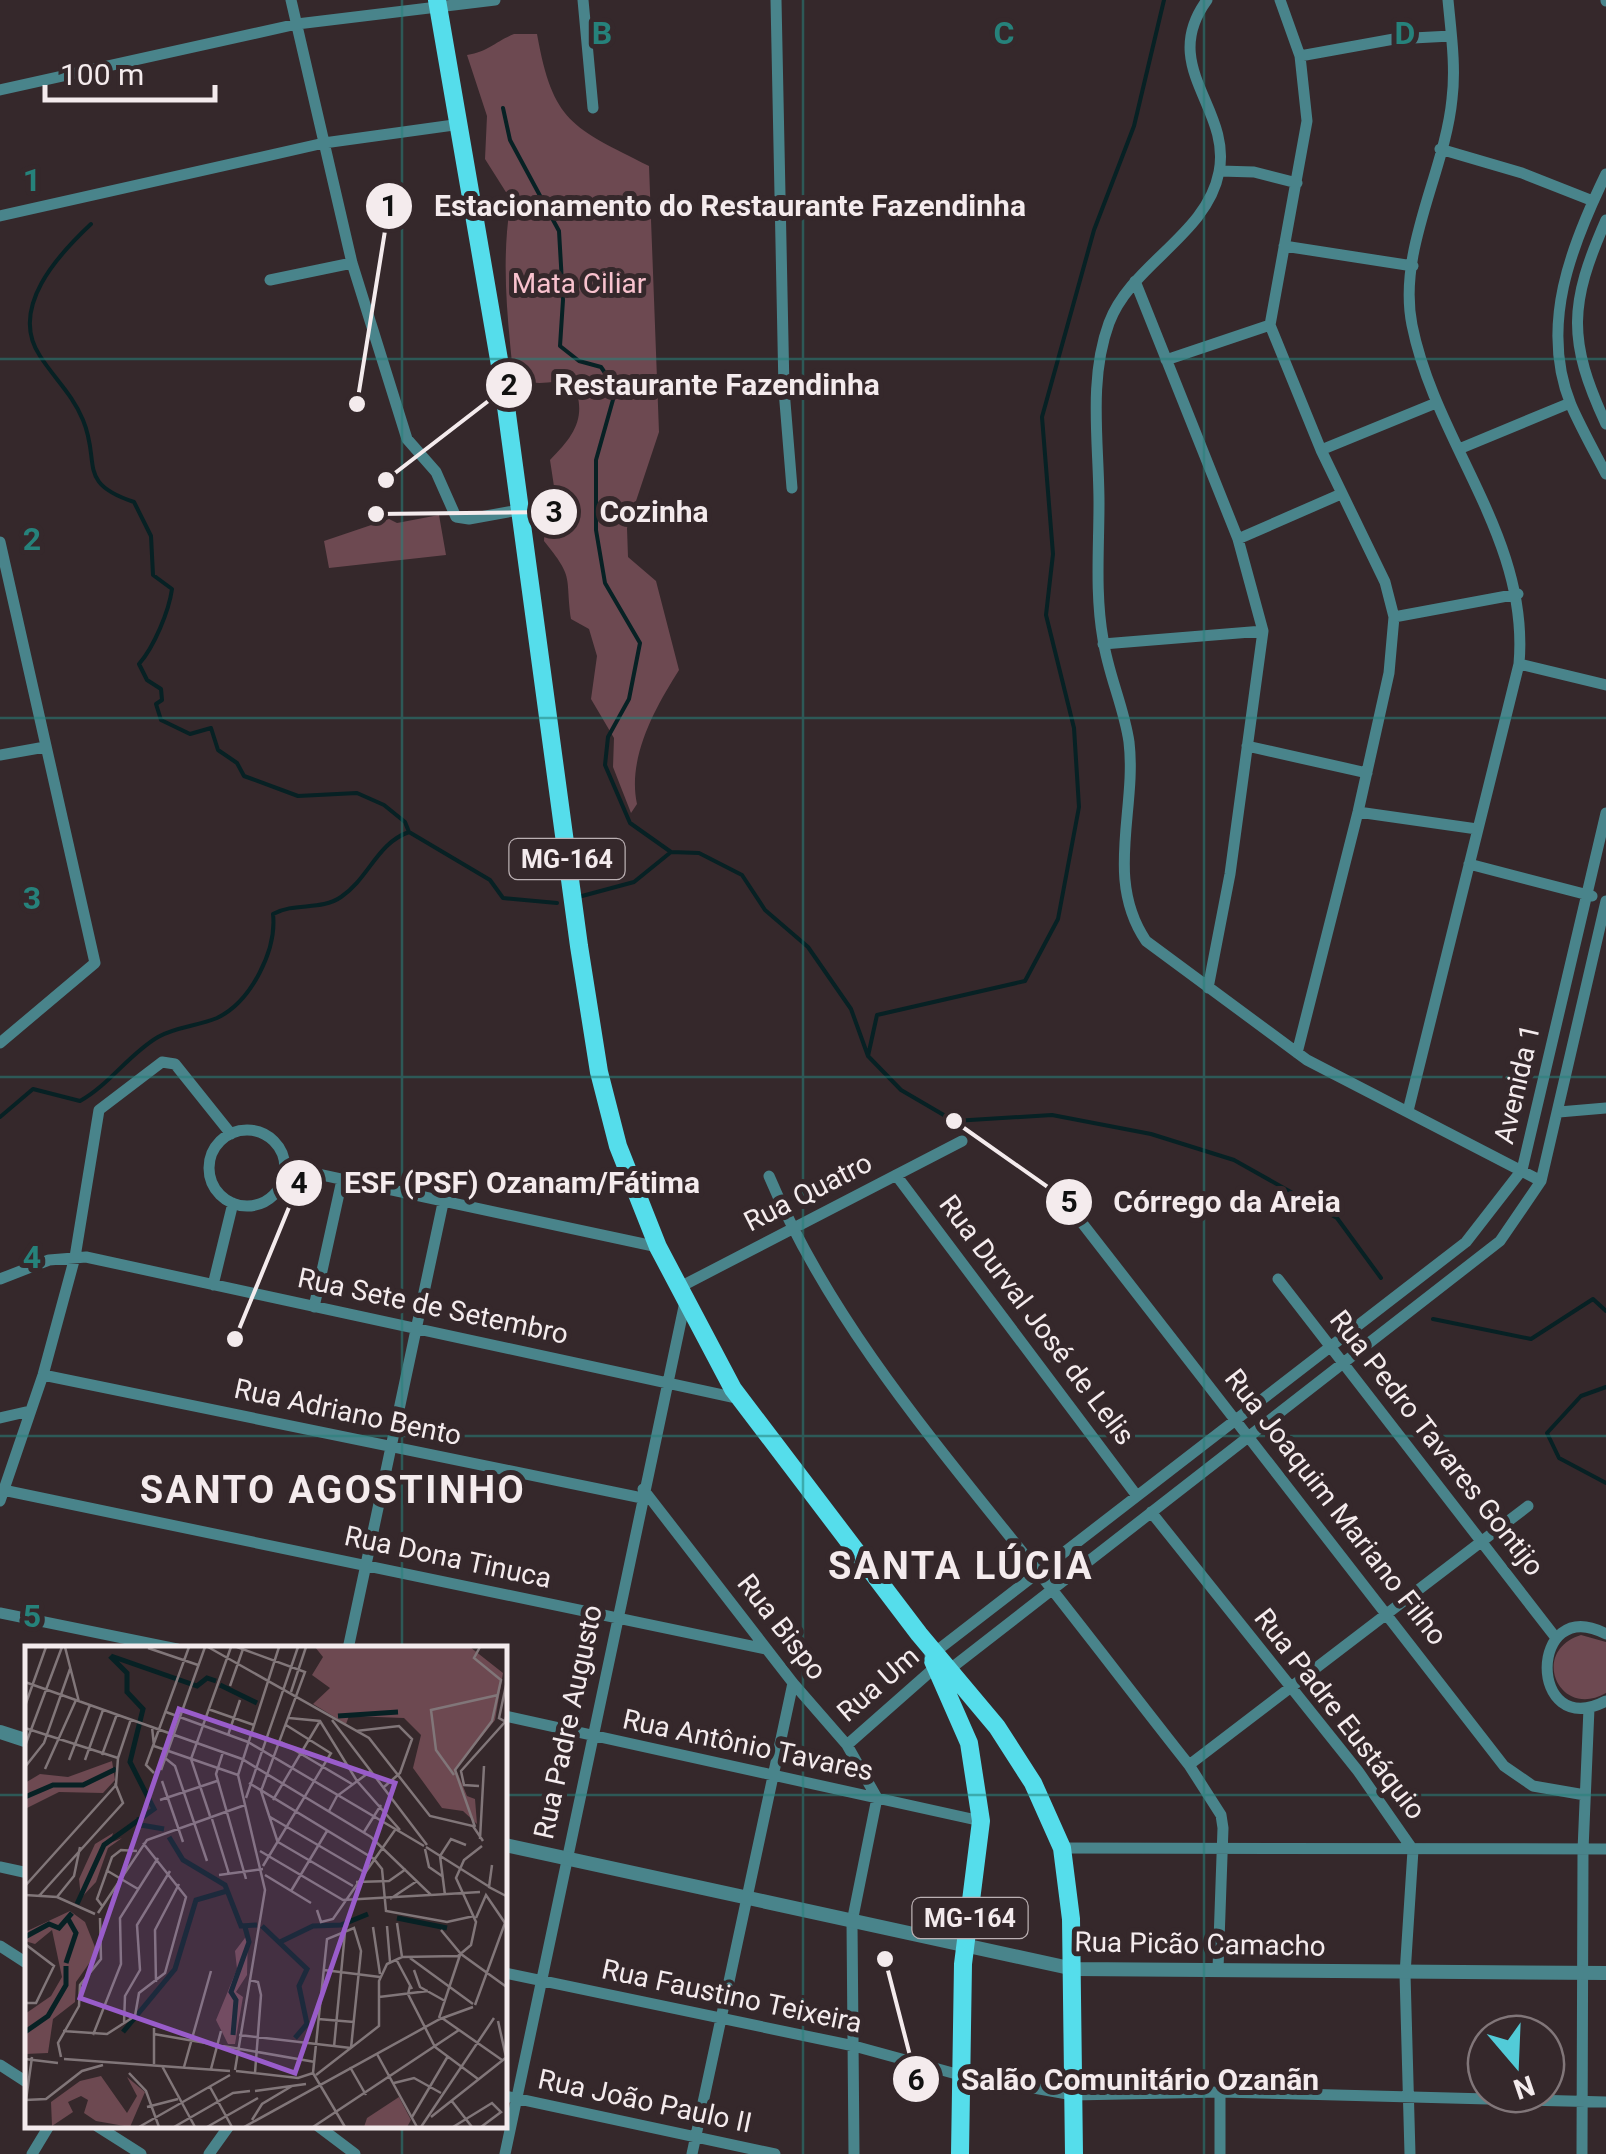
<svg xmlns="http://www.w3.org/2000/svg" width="1606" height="2154" viewBox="0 0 1606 2154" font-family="Roboto,sans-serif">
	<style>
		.green { fill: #6d4951 }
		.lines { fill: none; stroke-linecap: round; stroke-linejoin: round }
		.stream { stroke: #072124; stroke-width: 4 }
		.minor { stroke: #49848b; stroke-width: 11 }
		.tertiary { stroke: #49848b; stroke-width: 14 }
		.primary { stroke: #55ddeb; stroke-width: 18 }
		.grid { fill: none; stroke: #26827b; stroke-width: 2.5; stroke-opacity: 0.55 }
		.labels { text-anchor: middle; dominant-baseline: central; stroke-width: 10; stroke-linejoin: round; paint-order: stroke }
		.shield { fill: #35282b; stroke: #bbb0b3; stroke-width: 2.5 }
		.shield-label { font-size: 25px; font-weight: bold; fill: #f4ebed }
		.park-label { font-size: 28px; fill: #f9c2ce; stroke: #35282b }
		.street-label { font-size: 28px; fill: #f4ebed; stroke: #35282b }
		.district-label { font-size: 38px; font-weight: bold; letter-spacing: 2.5px; fill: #f4ebed; stroke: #35282b }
		.inset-river { fill: none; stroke: #072124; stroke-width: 5 }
		.inset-road { fill: none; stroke: #817679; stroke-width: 2.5 }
		.view { fill: #995cca; fill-opacity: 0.15; stroke: #995cca; stroke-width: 5 }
		.inset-edge { fill: none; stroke: #f4ebed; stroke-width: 5 }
		.grid-label { font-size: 32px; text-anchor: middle; font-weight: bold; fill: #26827b; stroke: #35282b; stroke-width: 10; stroke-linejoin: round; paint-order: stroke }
		.leader { fill: none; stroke: #f4ebed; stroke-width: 4 }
		.callout-dot { fill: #f4ebed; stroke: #35282b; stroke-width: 4 }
		.mark-label { font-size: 30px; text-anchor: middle; font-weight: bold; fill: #111 }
		.callout-label { font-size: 30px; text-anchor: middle; font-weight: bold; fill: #f4ebed; stroke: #35282b; stroke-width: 10; stroke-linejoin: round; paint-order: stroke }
	</style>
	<rect width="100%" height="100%" fill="#35282b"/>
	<path class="green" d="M514,34H537C553,123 572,127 649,166L659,432L627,528L628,557L656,581L679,670C655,708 627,758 637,804L631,813L613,767L614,738L591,699L597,656L589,629L571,619C565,576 575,579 544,541L546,506L555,493L550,460C576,434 588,415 572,380C551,381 529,389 513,373C507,314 501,258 511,200L485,159L487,116L467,55C490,51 494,42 514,34Z
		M439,515L446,555L329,568L324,541L389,519L397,523Z
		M1581,1635L1606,1642V1693C1559,1720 1529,1651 1581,1635Z"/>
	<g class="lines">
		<path class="stream" d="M503,108L510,140L559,231L563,300L560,346L579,361L601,367L616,389L596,460V530L605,583L640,643L629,699L608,737L605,765L630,823L671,852
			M91,224C59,254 8,308 40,356C54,378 73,395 83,420C101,463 76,483 134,502L151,536L153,575L172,589C169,611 154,647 139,664L147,680L161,689L162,700L156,704L161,720L190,734L211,728L218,750L237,763L244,776L298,796L357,793L384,805L405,822L409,832L490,880L503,898L557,903
			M582,896L634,882L671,852L699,853L742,875L765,910L808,947L851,1009L868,1056L901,1090L954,1121L1052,1115L1151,1134L1234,1160L1337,1218L1381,1278
			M868,1056L877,1015L1025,981L1058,919L1079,807L1074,728L1046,615L1053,554L1042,417L1094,230L1134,126L1164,0
			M0,1117L33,1089L80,1101C109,1085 129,1054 158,1037C175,1027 198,1026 217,1018C251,1002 277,950 273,914C295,902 321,911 341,897C369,878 377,843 409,832
			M1433,1319L1531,1339L1593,1299L1606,1311
			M1606,1387L1581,1396L1547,1433L1559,1458L1606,1483"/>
		<path class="minor" d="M291,0L352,263L407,439L436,472L456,517L469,519L519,510
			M583,0L593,108
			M776,0L784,390L792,488
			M1207,0C1158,67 1232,108 1219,172C1207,235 1131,264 1109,323C1088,380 1099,444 1099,503C1099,549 1095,594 1103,639C1108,674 1124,707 1129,742C1137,810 1104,879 1146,941L1307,1060L1541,1181
			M1280,0L1300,56L1307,121L1270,325L1321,450L1385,582L1394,617L1389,673L1358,812L1297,1053
			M1606,0V1
			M1300,56L1394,39L1451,36
			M0,90L297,24L495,0
			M1440,149L1522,173L1593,201
			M1220,171L1254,172L1297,183
			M1606,174C1571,246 1539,326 1571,405C1581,428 1594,451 1606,474
			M0,216L324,143L461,124
			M1606,220C1569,304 1567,340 1606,424
			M1284,246L1413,266
			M270,280L352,263
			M1135,281L1238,539L1263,631L1230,874L1208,988
			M1166,360L1270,325
			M1459,449L1570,403
			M1321,450L1436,403
			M1238,539L1341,494
			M0,542L95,963L0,1043
			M1394,617L1518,594
			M1103,644L1263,631
			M1519,664L1606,685
			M1247,746L1367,773
			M0,755L45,747
			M1358,812L1477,829
			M1469,864L1592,896
			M1408,1111L1519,664C1530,538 1436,444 1412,325C1397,250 1445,172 1452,99C1456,67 1451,32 1448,0
			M1559,1112L1606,1108
			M209 1168a38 38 0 1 1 76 0a38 38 0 1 1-76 0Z
			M285,1167L658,1247
			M896,1175L1137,1496
			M769,1176C827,1314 926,1432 1019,1548C1077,1620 1132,1693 1189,1765L1221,1815L1223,1828L1218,1969
			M1072,1210L1504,1766L1533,1786L1585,1795
			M0,1279L49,1260L86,1257L741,1399
			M1278,1279L1556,1638
			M213,1285L233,1203
			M678,1288L962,1141
			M314,1307L342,1180
			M43,1375L642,1498
			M0,1418L30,1411
			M643,1489L793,1683L847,1745L877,1798L852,1922L854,2154
			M3,1490L766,1649
			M0,1501L43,1375L75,1257L99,1110L162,1062L175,1064L231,1134
			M1151,1512L1358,1771L1413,1850L1405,1974L1410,2154
			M0,1613L177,1649
			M1606,1634C1528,1593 1527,1742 1606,1701
			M348,1649L443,1203
			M930,1656L1466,1242L1522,1170L1606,813
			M945,1673L1500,1241L1541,1181L1606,901
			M505,1716L981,1821
			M847,1745L940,1663
			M1189,1765L1528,1506
			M1062,1848L1606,1849
			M0,1867L28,1873
			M0,1946L28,1964
			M505,1973L854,2046L960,2075L1073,2095L1220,2092L1606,2102
			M0,2065L28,2083
			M505,2096L775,2154
			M97,2126L141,2154
			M318,2126L355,2154
			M32,2154L49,2126
			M209,2154L229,2126
			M505,2154L685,1302
			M692,2154L793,1683
			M1220,2154V2092
			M1582,2154L1583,1850L1589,1708"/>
		<path class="tertiary" d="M0,1732L28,1741
			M505,1845L1074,1969L1606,1973"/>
		<path class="primary" d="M437,0L502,377L579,946L599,1072L618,1146L658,1247L733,1389L919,1634L997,1727L1033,1783L1062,1848L1071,1919L1074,2154
			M933,1661L969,1743L981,1821L963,1964L960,2154"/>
	</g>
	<path class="grid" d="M402,0V1649M803,0V2154M1204,0V2154M0,359H1606M0,718H1606M0,1077H1606M0,1436H1606M0,1795H28M505,1795H1606M402,2126V2154"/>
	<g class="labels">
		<g class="shield">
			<rect x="509.5" y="839" width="115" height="40" rx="8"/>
			<rect x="912.5" y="1898" width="115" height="40" rx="8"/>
		</g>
		<g class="shield-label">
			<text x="567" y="859">MG-164</text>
			<text x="970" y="1918">MG-164</text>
		</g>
		<g class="park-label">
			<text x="579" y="283">Mata Ciliar</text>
		</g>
		<g class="street-label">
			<text transform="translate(1517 1084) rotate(-77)">Avenida 1</text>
			<text transform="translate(808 1192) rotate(-27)">Rua Quatro</text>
			<text transform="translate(433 1306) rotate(12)">Rua Sete de Setembro</text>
			<text transform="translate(1037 1320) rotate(53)">Rua Durval José de Lelis</text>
			<text transform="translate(348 1412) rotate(12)">Rua Adriano Bento</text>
			<text transform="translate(1437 1443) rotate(52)">Rua Pedro Tavares Gontijo</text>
			<text transform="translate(1336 1507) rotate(52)">Rua Joaquim Mariano Filho</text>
			<text transform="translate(448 1557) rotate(12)">Rua Dona Tinuca</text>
			<text transform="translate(782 1627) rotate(52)">Rua Bispo</text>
			<text transform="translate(878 1684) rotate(-41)">Rua Um</text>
			<text transform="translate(1340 1714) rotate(52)">Rua Padre Eustáquio</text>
			<text transform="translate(568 1722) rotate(-78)">Rua Padre Augusto</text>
			<text transform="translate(748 1745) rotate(12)">Rua Antônio Tavares</text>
			<text transform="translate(1200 1944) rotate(1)">Rua Picão Camacho</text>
			<text transform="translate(732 1996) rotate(12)">Rua Faustino Teixeira</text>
			<text transform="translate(645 2101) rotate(12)">Rua João Paulo II</text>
		</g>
		<g class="district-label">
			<text x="333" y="1490">SANTO AGOSTINHO</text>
			<text x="961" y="1566">SANTA LÚCIA</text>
		</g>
	</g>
	<g transform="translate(25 1646)">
		<rect width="482" height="482" fill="#35282b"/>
		<path d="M290,1H445L478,27L470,74L431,123L442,150L450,153L452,178L438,165L417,162L388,122L396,89L379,72L324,70L321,78L288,58L305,42L287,29L298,11ZM87,115L90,134L78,147L34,146L0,163V137L15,128L43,131ZM88,187L85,197L97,192L83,202L71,236L56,252L54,233L70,198ZM45,265L60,276L72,306L51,336L50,356L28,373L23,407L0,408V368L26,350L37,331L27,284L10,298L0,295V286ZM223,288L222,329L211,346L218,351L210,398H203L191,374L212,323L210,305ZM76,430L102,467L112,450L102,431L120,446L105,481L71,475L59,467L63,454L56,450L43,456L48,466L27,480L26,456L55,435ZM374,451L386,474L382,481H339L342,472Z" fill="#6d4951"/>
		<path class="inset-river" d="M86,10L172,40L182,32L191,35M195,39L232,57M313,70L373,66M0,151L28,139H58L91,123M114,171L116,179L139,183M144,191L158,214L200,239L216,280L232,279M52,258L79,199L129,163L105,116L118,63L102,46V27L85,10M372,272L422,282M237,280L282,323L274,340L282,378L270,392M0,291L24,278L34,282L47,267M255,296L288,280L316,279L343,268M41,317L51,287L42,271M0,386L23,370L41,339V320M98,386L150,323L171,254L202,245M208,389L211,354L206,346L224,296L220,281"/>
		<path class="inset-road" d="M40,1L54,56M183,1L344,92L405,170L448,180L458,195M212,1L280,26L236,145L253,197M123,2L173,19M0,36L217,113L346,191L406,249L455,246M205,40L218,3M266,46L281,1M0,60L21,1M183,63L229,79M141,66L223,96L399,200M264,72L295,75L332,135L375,184M307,74L402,199M481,76L474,72L483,30M261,79L307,108M127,81L129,100L213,129M0,82L93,112M331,85L374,80L387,93L375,127L359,141M203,89L215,54M256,96L327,138M0,100L37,1M198,106L191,128L221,233M77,109L92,68M93,112L106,73M140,112L150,120L182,215M44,114L65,59M60,114L78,64M0,121L19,97L45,23M20,123L51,54M136,124L180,1M129,127L121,119L164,1M429,129L411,104L406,64L473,49M137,135L158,196M224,137L349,213L357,223L361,265L422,276L449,270M454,140L439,139L436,125L480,76L483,62M221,152L273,1M135,154L192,135M248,154L295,75M304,165L312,150L346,125M185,170L166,113L206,1M245,171L339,226M187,173L204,228M450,181L430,124L467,75L476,34L449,12L455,1M339,186L356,159M455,193L459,120M253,196L328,240M401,201L463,240M400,203L404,221L417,230M235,205L318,254L405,249M467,219L464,241L483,251M238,220L306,107M81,224L113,243M194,229L238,223M240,229L286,257M331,236L364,235L381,223M0,240L91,139L93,112M266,245L302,185M0,249L32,251L70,268M420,249L415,210L426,193L441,199M14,250L98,157L90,137M32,251L49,230L55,201M365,253L392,235M78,261L72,253L87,211L96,204L112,205M292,264L296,276L308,273L370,184M73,267L122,194L220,159M372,277L377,311M362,280L365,316M348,281L355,328M416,284L436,308L483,342M0,298L29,320L11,357H0M385,312L448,358M371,313L387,343M299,324L355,331M389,324L395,341L420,355M224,334L233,336L236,349L230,427M131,336L130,284L154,238M385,340L383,348L410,401L453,433M354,351L403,345M450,359L480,277L461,249L451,272M414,372L435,309M417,372L477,414M293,373L329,376M473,375L481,411M99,377L100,350L115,324L112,279L145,225M38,385L82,388L110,370L114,347L140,327L161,251L118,197M129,388L290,416M68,389L96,318L95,272L133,212M214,389L326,402M309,401L320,286M352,408L392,481M36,411L33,397L54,360L55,339L76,313L75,272M0,413L33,417M39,413L205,425M129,418V382M137,420L170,481M159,421L186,325M325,421L341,449M186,423L196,385M210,424L240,244L213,129L254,1M211,425L273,432L288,427L320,481M104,427L121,445L134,481M288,427L302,293L329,282L336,305L326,402M291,429L354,380V335L362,318L377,311L433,310L446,299L451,276L431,232L439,214L457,200M369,437L389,432L416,447M185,441L207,481M230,445L281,438M0,454L21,453L57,425L78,419M1,454L7,411M426,454L447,481M122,461L153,453M387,471L423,410M406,471L483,410M227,474L237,458L267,440M114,481L205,429M149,481L208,447L225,445M182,481L233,452M219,481L415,373L448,361M288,481L434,384M396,481L469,372M428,481L467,457L476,466L456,481"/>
		<path class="view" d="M154,63L370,137L270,427L55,352Z"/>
		<rect width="482" height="482" class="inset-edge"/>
	</g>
	<g class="grid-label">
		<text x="602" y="44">B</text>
		<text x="1004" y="44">C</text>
		<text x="1405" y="44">D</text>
		<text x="32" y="191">1</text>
		<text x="32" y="550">2</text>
		<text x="32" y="909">3</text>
		<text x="32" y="1268">4</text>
		<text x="32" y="1627">5</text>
	</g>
	<path class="leader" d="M357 404L389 206M386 480L509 385M376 514L554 512M235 1339L299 1183M954 1121L1069 1202M885 1959L916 2079"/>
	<g class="callout-dot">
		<circle cx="357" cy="404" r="10"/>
		<circle cx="386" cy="480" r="10"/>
		<circle cx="376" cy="514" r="10"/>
		<circle cx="235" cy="1339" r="10"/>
		<circle cx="954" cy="1121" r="10"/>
		<circle cx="885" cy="1959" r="10"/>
		<circle cx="389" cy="206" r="25"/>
		<circle cx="509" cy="385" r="25"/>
		<circle cx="554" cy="512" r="25"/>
		<circle cx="299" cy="1183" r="25"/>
		<circle cx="1069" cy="1202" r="25"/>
		<circle cx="916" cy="2079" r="25"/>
	</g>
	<g class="mark-label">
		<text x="389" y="216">1</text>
		<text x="509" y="395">2</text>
		<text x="554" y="522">3</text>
		<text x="299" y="1193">4</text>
		<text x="1069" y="1212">5</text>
		<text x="916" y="2090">6</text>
	</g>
	<g class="callout-label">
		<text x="730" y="216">Estacionamento do Restaurante Fazendinha</text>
		<text x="717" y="395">Restaurante Fazendinha</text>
		<text x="654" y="522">Cozinha</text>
		<text x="522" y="1193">ESF (PSF) Ozanam/Fátima</text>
		<text x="1227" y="1212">Córrego da Areia</text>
		<text x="1140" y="2090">Salão Comunitário Ozanãn</text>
	</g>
	<g transform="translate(1516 2064) rotate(161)"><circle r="48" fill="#35282b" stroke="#817679" stroke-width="2.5"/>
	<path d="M0-8L18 38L0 25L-18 38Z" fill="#52cbd8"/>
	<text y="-15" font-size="28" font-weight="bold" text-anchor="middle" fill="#f4ebed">N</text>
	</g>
	<path d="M45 85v15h170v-15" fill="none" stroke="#f4ebed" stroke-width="5"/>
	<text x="60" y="85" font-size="30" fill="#f4ebed" stroke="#35282b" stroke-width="8" paint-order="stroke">100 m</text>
</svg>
